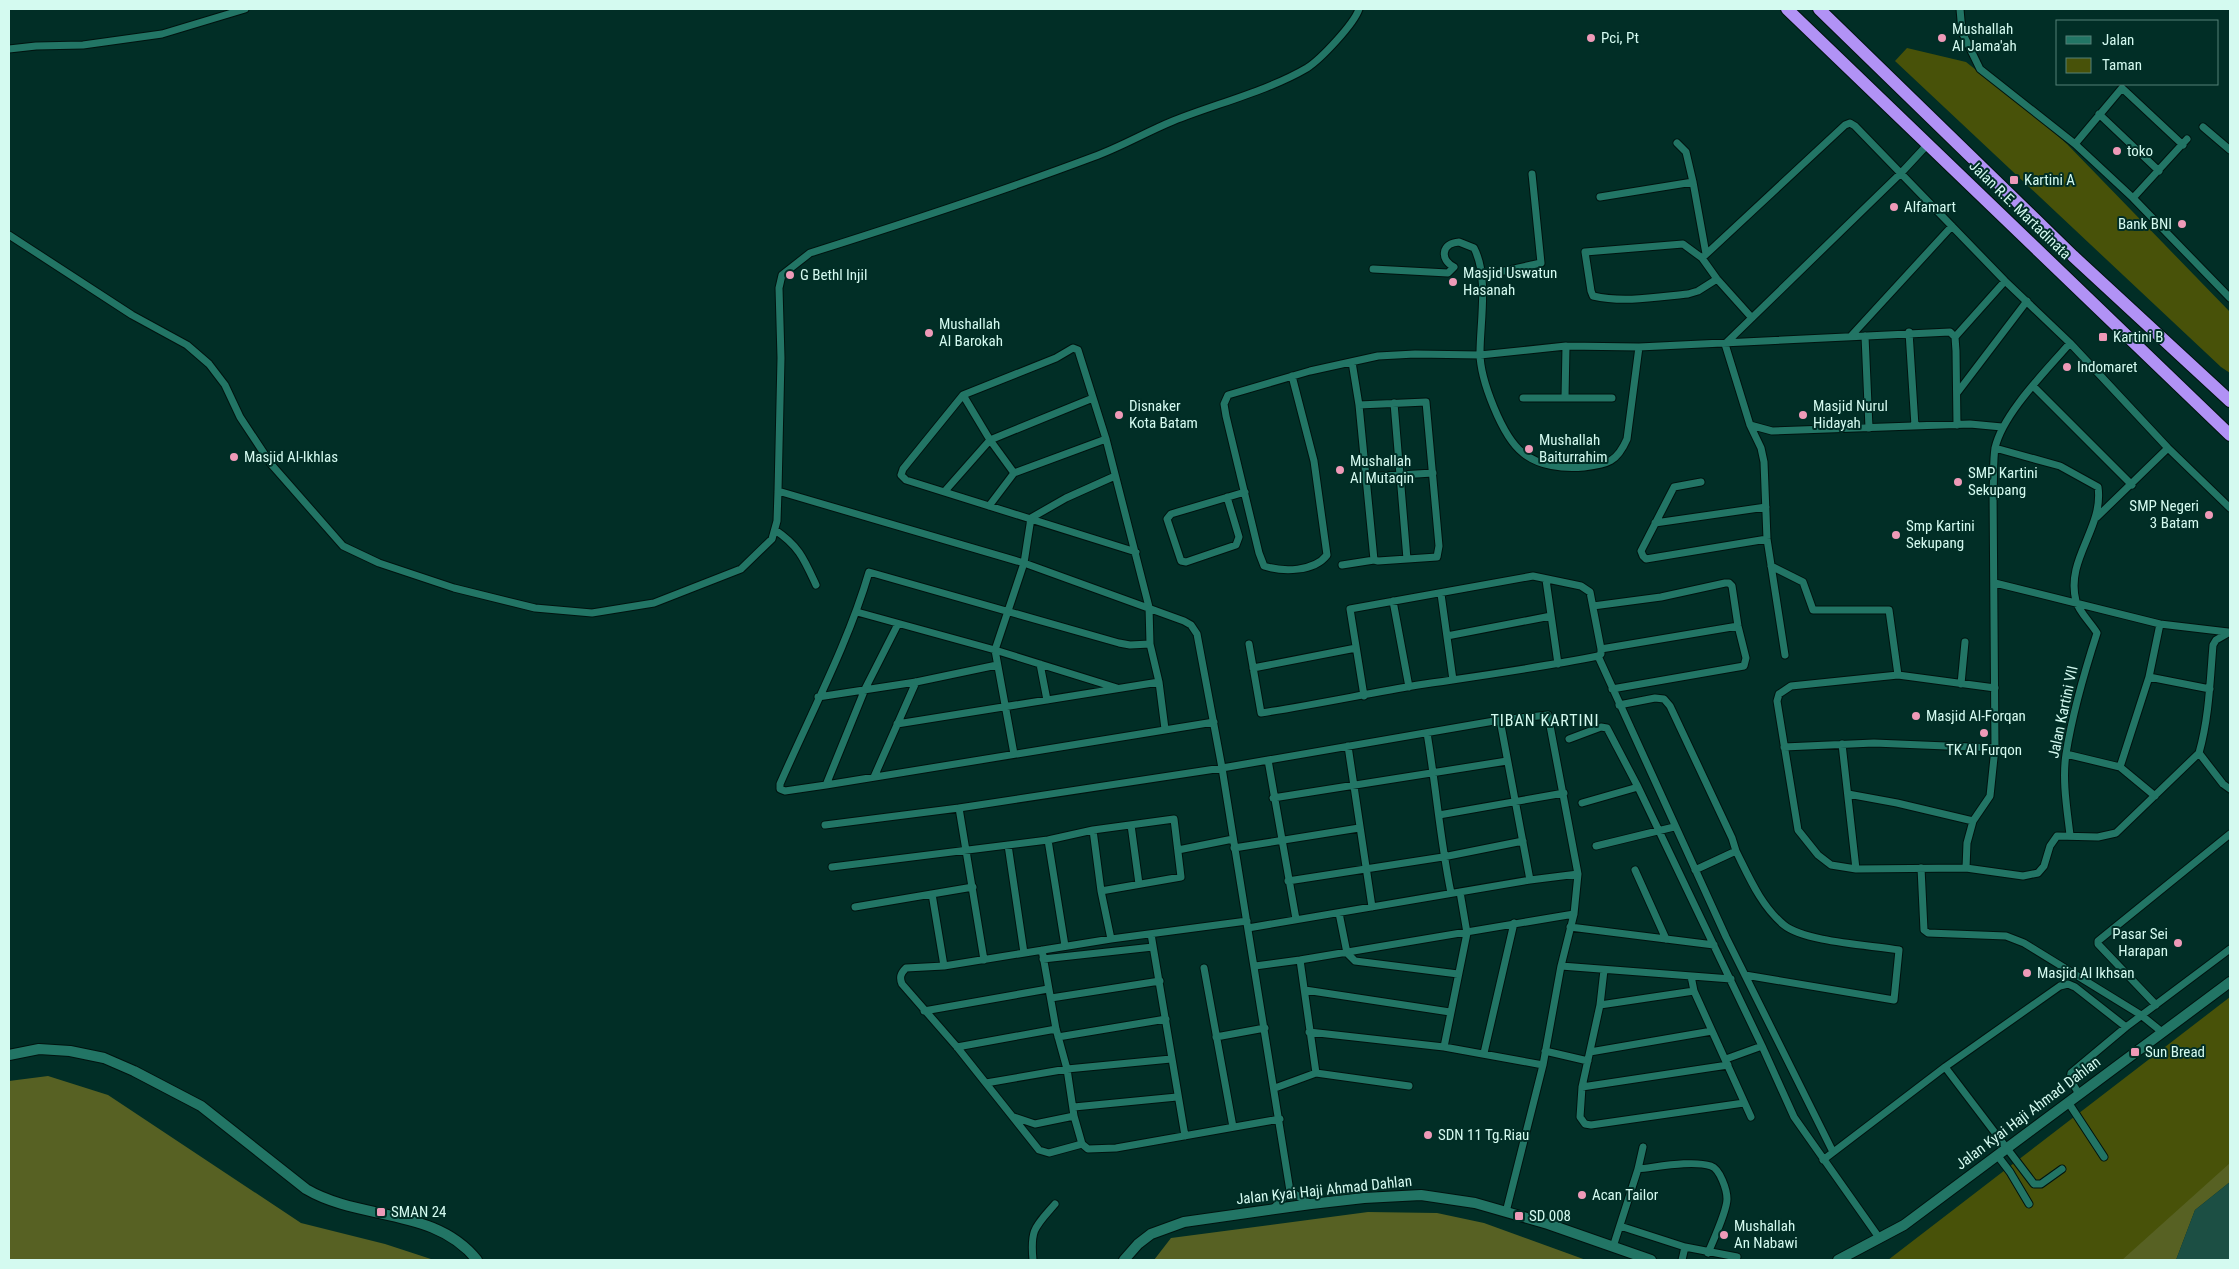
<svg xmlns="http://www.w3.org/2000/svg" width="2239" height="1269" viewBox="0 0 2239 1269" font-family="'Roboto Condensed',sans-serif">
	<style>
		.green { fill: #485209 }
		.forest { fill: #576123 }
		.water { fill: #1c4f44 }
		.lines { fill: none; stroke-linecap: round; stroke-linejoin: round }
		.street-casing { stroke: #00130f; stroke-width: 9 }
		.secondary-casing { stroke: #00130f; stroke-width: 12 }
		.highway-casing { stroke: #00130f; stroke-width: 14 }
		.street { stroke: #227565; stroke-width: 7 }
		.secondary { stroke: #227565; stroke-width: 10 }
		.highway { stroke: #b192f5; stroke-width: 12 }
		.poi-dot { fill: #ef9ab8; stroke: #012e26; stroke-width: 2 }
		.labels { text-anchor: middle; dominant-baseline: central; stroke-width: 4; stroke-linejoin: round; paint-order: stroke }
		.poi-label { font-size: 15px; fill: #d4faf0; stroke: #012e26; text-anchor: start }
		.street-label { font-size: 15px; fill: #d4faf0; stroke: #012e26 }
		.neighbourhood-label { font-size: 16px; letter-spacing: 1px; fill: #d4faf0; stroke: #012e26 }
	</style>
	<rect width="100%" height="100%" fill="#012e26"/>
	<path class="green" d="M1907,48L1966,62L2042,122L2067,144L2230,312V373L2221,367L1895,61Z
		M2230,997V1179L2124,1260H1888Z"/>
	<path class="forest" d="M48,1076L108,1095L301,1223L385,1244L434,1260H9V1081Z
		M2230,1163V1182L2195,1210L2176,1260H2122Z
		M1368,1212L1437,1213L1484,1223L1586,1260H1154L1171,1238Z"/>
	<path class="water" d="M2230,1182V1260H2176L2195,1210Z"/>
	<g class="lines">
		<defs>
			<path id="street" d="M1960,9L1962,32L1980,69L2075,144L2133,198L2230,298
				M9,49L36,46L83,45L162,34L245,9
				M2099,114L2159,171
				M2203,127L2230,150
				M1677,143L1686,152L1693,182
				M1928,144L1902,172L1725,344L1750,425L1772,431L1970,424L2002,427
				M2075,144L2122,88L2183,145
				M1600,197L1693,182L1706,254
				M2133,198L2187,139
				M9,235L132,315L187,345L209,364L225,385L240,417L271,464L343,546L379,563L454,588L535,608L592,613L654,603L741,569L772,539L777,521L778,491L781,358L779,288L782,275L810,253C905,223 1000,192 1093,157C1121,147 1146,132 1173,121C1215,104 1268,91 1307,68C1321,59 1354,24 1359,9
				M1702,258L1845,125L1850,123L1855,126L2005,281L2070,343L2168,448L2230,508
				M1373,269L1448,273L1454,267C1439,259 1442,243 1459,242L1474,248C1489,277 1480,322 1480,353C1480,379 1502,437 1523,453C1539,466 1563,469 1584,467C1608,464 1617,462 1627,439L1639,347
				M1481,276L1541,263L1532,174
				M1717,279L1698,291L1688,294C1657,297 1624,303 1593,296L1591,291L1585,252L1683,244L1702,258L1717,279L1752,318
				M1909,332L1915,426
				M1851,336L1952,226
				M1865,336L1869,428
				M1955,337L2005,281
				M1352,362L1359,405L1374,560L1378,561L1437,557L1439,546L1426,402L1359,405
				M1292,376L1314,461L1327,555C1314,572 1283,572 1264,566L1259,553L1226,416L1224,404L1228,395L1310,371L1378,356L1415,354L1480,355L1566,346L1639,347L1950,332L1955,337L1956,351L1957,425
				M2033,386L2132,485
				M1957,393L2027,301
				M963,395L990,440L1014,473L1106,439
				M1523,398H1612
				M1565,398L1566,346
				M1394,403L1407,559
				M1750,425L1761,448L1764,462L1767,539L1785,655
				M1995,448L2060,466L2098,487C2104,528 2065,559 2076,601C2079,612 2091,623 2097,633C2085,670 2072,716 2066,754C2062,780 2067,809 2070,835
				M1366,477L1433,473
				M1701,482L1674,487L1641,551L1643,556L1646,559L1767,539
				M778,491L1024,563L1184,621L1191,625L1197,634L1222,768L1290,1191L1311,1204
				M945,491L990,440L1093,398
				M1227,497L1239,537L1236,545L1186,562L1181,561L1167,519L1171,514L1245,492
				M989,506L1014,473
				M2097,517L2168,448
				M1655,523L1766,507
				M775,530C799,546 804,559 816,585
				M1136,552L906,480L901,475L903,469L963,395L1056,358L1073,348L1078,350L1106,439L1149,607L1150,644L1159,682L1165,729
				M1342,565L1374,560
				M1771,566L1803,582L1813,610H1889L1898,675
				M1546,580L1558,664
				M1995,583L2160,624L2228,632
				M1441,594L1453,680
				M1393,601L1409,687
				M1593,606L1661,597L1725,583H1729L1732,586L1738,626L1746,658L1744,666L1612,689
				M857,612L995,650L1117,688
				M1447,636L1551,616
				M1150,644L1130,645L1119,643L869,572C848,644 810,715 780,784V789L785,791L826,785L1214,722
				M1249,644L1261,713C1313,705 1365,694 1418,685C1478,676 1538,668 1598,656L1601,654V649L1590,592L1581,586L1533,576L1350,609L1364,696
				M1601,649L1738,626
				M1598,656L1726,937L1833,1152
				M1040,664L1047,700
				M1253,668L1356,648
				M2149,677L2210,689
				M1961,684L1965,642
				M1995,688L1898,675L1791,686L1779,694L1777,701L1798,830L1818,855L1831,865L1856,869L1966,868L2023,876L2038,873L2044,866L2050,846L2057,836L2098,837L2116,833L2199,753C2209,718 2210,681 2213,645L2216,640L2230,632
				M818,697L916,682L997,665
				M1619,705L1655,698L1664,699L1670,706L1732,838L1736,851L1695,870
				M1500,720L1530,880
				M897,724L1159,682
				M1427,733C1436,786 1440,840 1451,893
				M1569,739L1601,727L1607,728L1638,787L1762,1046L1794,1117L1880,1239
				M1842,744L1856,869
				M1348,746L1372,907
				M1784,747L1874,743L1995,748
				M2199,753L2223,784L2230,789
				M1014,754L995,650L1024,563L1031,518L1066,498L1115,476
				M2066,754L2120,767L2155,796
				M1268,760L1296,919
				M2120,767L2149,677L2160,624
				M874,777L916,682
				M826,785L865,689L898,624
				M1848,794L1897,803L1973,821
				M1273,798L1507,761
				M1582,803L1638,787
				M1439,815L1564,793
				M825,825L959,808
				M1131,825L1139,884
				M1093,830L1101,891L1111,939
				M1048,840L1065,946
				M1008,845L1024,953
				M1596,846L1674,827
				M1234,848L1359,828
				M1178,850L1233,839
				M1736,851C1749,877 1761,906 1784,925C1805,942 1870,945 1899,950L1894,1000L1745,975
				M832,867L1048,840L1093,830L1174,819L1181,877L1101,891
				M1921,868L1924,930L1928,933L2006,936L2024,943L2141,1015L2162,1032
				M1966,868L1967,843L1973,821L1990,796L1995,748L1993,490C1994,476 1993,461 1995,448C2003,413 2047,370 2070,343
				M1635,870L1666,939
				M1288,881L1443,857L1523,841
				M932,894L944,966
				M855,907L973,887
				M1339,913L1347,953L1355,961L1458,974
				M1570,927L1714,945
				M1248,928L1530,880L1578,874
				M1151,934L1185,1136
				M1042,950L1056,1029L1067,1069L1074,1116L1082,1144L1088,1149L1116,1148L1280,1119
				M1043,959L1153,947
				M984,960L959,808L1222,768L1500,720L1548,715L1578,874L1574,914L1561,966L1543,1065L1506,1212
				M1300,960L1316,1073
				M1255,966L1300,960L1574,914
				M1561,966L1731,979
				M1204,968L1233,1127
				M1604,970L1600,1005L1582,1087L1728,1065
				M1691,976L1694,991L1751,1117
				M1305,990L1450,1012
				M1051,998L1160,981
				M1600,1005L1694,991
				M2156,1005L2098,944V941L2230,834
				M924,1011L1048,989
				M1309,1032L1444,1047L1543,1065
				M1058,1037L1166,1019
				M1216,1037L1265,1028
				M957,1047L1056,1029
				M1444,1047L1467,933L1460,892
				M1545,1051L1588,1061
				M1590,1052L1712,1031
				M1484,1053L1514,923
				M1726,1059L1762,1046
				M1945,1067L2034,1184H2041L2062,1169
				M986,1083L1067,1069L1171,1059
				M1582,1087L1580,1117L1585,1124L1591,1125L1744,1103
				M1275,1088L1316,1073L1409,1086
				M2079,1094L2070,1079L2071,1073L2126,1027L2230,949
				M2068,1102L2104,1157
				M1074,1107L1177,1097
				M1014,1117L1035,1124L1074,1116
				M1082,1144L1049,1153L1039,1150L957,1047L902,984C899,977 901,973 906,968L944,966L1111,939L1247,921
				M1997,1155L2010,1172L2029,1204
				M1823,1160L1945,1067L2060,986L2068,984L2075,987L2126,1027
				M1638,1169C1658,1167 1692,1160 1711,1166C1720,1169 1727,1190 1727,1199C1727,1211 1713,1241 1708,1253
				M1273,1209L1290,1191
				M1620,1226L1685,1247
				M1613,1247L1638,1169L1643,1147
				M1033,1260C1030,1229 1035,1227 1055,1204
				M1682,1260L1685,1247L1737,1257"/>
			<path id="secondary" d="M9,1055L39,1049L70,1051L104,1058L134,1071L201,1106L306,1189C360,1221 435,1207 477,1260
				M1124,1260L1138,1244L1151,1234L1184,1222L1311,1204L1364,1198L1421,1195L1475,1203L1548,1224L1651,1260
				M1838,1260L1904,1225L2230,982"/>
			<path id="highway" d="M1787,9L2230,435
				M1819,9L2073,256L2230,401"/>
		</defs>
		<use href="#street" class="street-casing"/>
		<use href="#secondary" class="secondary-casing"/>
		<use href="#highway" class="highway-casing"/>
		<use href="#street" class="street"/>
		<use href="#secondary" class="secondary"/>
		<use href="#highway" class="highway"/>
	</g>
	<g class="poi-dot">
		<circle cx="1591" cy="38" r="5"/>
		<circle cx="1942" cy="38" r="5"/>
		<circle cx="2117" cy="151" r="5"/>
		<rect x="2009" y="175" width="10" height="10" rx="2.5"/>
		<circle cx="1894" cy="207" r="5"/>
		<circle cx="2182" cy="224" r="5"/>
		<circle cx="790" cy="275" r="5"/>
		<circle cx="1453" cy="282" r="5"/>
		<circle cx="929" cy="333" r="5"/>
		<rect x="2098" y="332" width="10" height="10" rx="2.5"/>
		<circle cx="2067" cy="367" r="5"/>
		<circle cx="1119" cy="415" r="5"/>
		<circle cx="1803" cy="415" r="5"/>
		<circle cx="1529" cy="449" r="5"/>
		<circle cx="234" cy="457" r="5"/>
		<circle cx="1340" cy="470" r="5"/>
		<circle cx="1958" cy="482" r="5"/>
		<circle cx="2209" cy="515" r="5"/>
		<circle cx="1896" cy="535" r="5"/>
		<circle cx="1916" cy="716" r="5"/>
		<circle cx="1984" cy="733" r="5"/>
		<circle cx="2178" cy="943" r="5"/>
		<circle cx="2027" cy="973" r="5"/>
		<rect x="2130" y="1047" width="10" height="10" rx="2.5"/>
		<circle cx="1428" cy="1135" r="5"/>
		<circle cx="1582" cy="1195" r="5"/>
		<rect x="376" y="1207" width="10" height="10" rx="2.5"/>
		<rect x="1514" y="1211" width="10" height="10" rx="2.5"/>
		<circle cx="1724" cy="1235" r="5"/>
	</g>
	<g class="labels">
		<g class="poi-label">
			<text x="1952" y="29">Mushallah<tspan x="1952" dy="17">Al Jama'ah</tspan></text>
			<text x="1601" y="38">Pci, Pt</text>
			<text x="2127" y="151">toko</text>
			<text x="2024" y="180">Kartini A</text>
			<text x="1904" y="207">Alfamart</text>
			<text x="2172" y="224" text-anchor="end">Bank BNI</text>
			<text x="1463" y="273">Masjid Uswatun<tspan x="1463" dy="17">Hasanah</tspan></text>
			<text x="800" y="275">G Bethl Injil</text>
			<text x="939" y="324">Mushallah<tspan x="939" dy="17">Al Barokah</tspan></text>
			<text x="2113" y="337">Kartini B</text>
			<text x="2077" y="367">Indomaret</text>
			<text x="1129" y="406">Disnaker<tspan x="1129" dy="17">Kota Batam</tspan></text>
			<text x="1813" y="406">Masjid Nurul<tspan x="1813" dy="17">Hidayah</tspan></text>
			<text x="1539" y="440">Mushallah<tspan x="1539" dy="17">Baiturrahim</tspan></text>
			<text x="244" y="457">Masjid Al-Ikhlas</text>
			<text x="1350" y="461">Mushallah<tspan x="1350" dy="17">Al Mutaqin</tspan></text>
			<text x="1968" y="473">SMP Kartini<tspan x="1968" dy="17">Sekupang</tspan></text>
			<text x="2199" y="506" text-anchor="end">SMP Negeri<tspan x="2199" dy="17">3 Batam</tspan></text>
			<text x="1906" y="526">Smp Kartini<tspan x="1906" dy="17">Sekupang</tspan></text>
			<text x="1926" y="716">Masjid Al-Forqan</text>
			<text x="1984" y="750" text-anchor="middle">TK Al Furqon</text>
			<text x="2168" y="934" text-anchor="end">Pasar Sei<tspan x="2168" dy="17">Harapan</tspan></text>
			<text x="2037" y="973">Masjid Al Ikhsan</text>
			<text x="2145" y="1052">Sun Bread</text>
			<text x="1438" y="1135">SDN 11 Tg.Riau</text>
			<text x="1592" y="1195">Acan Tailor</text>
			<text x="391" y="1212">SMAN 24</text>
			<text x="1529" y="1216">SD 008</text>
			<text x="1734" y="1226">Mushallah<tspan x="1734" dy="17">An Nabawi</tspan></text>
		</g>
		<g class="street-label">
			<text transform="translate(2020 210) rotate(44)">Jalan R.E. Martadinata</text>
			<text transform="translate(2063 712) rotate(-78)">Jalan Kartini VII</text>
			<text transform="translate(2028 1113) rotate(-37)">Jalan Kyai Haji Ahmad Dahlan</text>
			<text transform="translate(1324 1190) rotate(-6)">Jalan Kyai Haji Ahmad Dahlan</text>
		</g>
		<g class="neighbourhood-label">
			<text x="1545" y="720">TIBAN KARTINI</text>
		</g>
	</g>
	<rect width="2239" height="1269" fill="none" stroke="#d4faf0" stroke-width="20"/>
	<rect x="2056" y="20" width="162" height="65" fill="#012e26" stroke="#558077"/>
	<rect x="2066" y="36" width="25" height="8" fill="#227565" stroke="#558077"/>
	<text x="2102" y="45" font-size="15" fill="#d4faf0">Jalan</text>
	<rect x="2066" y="58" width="25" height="15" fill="#485209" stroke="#558077"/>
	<text x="2102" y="70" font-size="15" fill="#d4faf0">Taman</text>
</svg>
